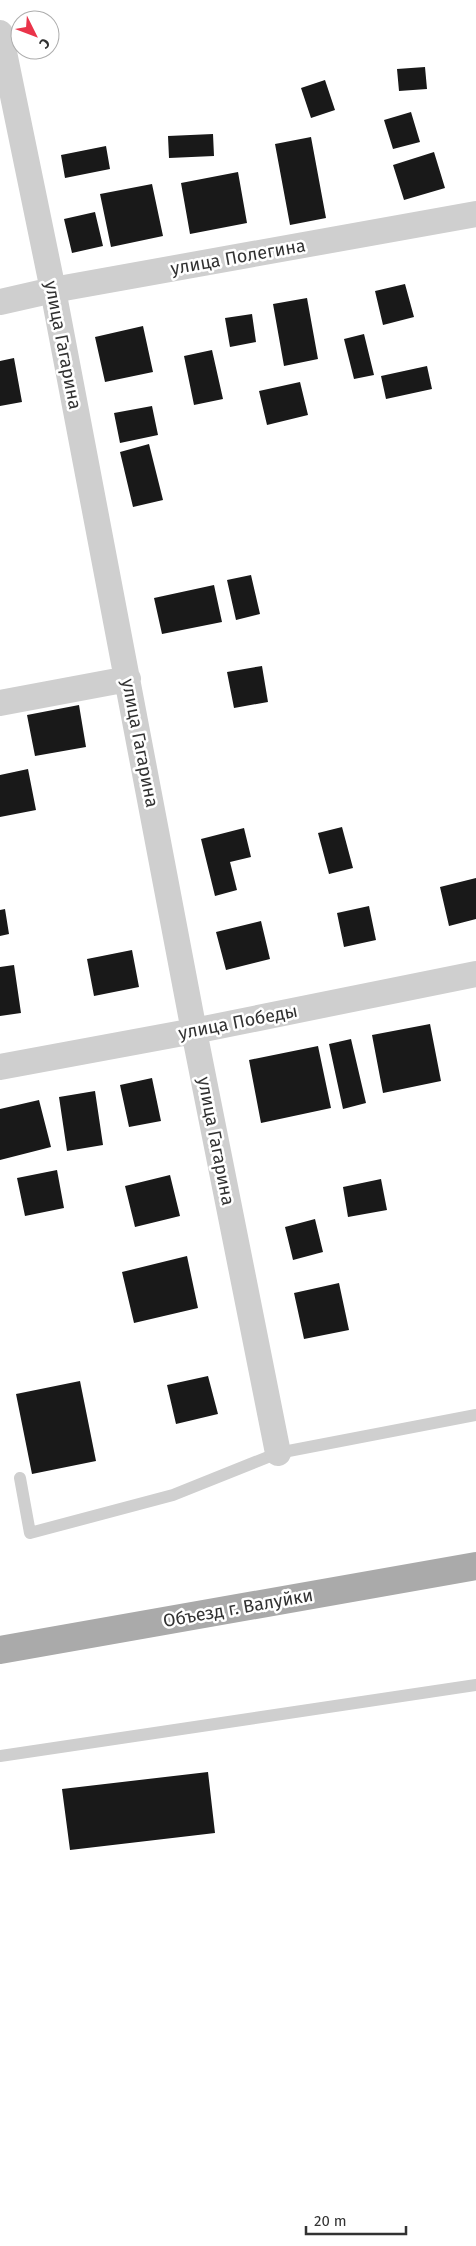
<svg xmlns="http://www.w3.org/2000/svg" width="476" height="2246" viewBox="0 0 476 2246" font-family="'Fira Sans',sans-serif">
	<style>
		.building { fill: #191919 }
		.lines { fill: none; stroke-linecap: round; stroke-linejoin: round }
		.service { stroke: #cfcfcf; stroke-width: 12 }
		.minor { stroke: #cfcfcf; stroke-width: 26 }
		.primary { stroke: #aaa; stroke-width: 28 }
		.labels { text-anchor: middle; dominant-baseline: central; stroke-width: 5; stroke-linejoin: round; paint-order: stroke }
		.street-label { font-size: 18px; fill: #323232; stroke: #fff }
	</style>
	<rect width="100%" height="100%" fill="#fff"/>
	<path class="building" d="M425,67L427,89L399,91L397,69Z
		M325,80L335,110L311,118L301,88Z
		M411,112L420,142L393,149L384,120Z
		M213,134L214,156L169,158L168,136Z
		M311,137L326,218L290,225L275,144Z
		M106,146L110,169L65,178L61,155Z
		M434,152L445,188L404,200L393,165Z
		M238,172L247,223L190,234L181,183Z
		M152,184L163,236L111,247L100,194Z
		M95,212L103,246L72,253L64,219Z
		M405,284L414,317L383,325L375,291Z
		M307,298L318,359L284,366L273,304Z
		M252,314L256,342L230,347L225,318Z
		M143,326L153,372L105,382L95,337Z
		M364,334L374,375L354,379L344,339Z
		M212,350L223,399L194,405L184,356Z
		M14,358L22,402L0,406V361Z
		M427,366L432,389L386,399L381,376Z
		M300,382L308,415L267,425L259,391Z
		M152,406L158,435L120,443L114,413Z
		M149,444L163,500L133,507L120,452Z
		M251,575L260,614L236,620L227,580Z
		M214,585L222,622L162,634L154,598Z
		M262,666L268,702L234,708L227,672Z
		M79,705L86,747L35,756L27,715Z
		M28,769L36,810L0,817V775Z
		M342,827L353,868L329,874L318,833Z
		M244,828L251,857L230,862L237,890L215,896L201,839Z
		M476,878V919L449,926L440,887Z
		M369,906L376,940L344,947L337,913Z
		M5,909L9,934L0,936V910Z
		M261,921L270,959L226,970L216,932Z
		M132,950L139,987L94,996L87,959Z
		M14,965L21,1013L0,1016V967Z
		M430,1024L441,1081L383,1093L372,1035Z
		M351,1039L366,1103L343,1109L329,1044Z
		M318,1046L331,1108L261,1123L249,1060Z
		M152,1078L161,1121L129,1127L120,1085Z
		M95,1091L103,1145L67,1151L59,1097Z
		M39,1100L51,1147L0,1160V1109Z
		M57,1170L64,1208L25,1216L17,1178Z
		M170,1175L180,1216L135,1227L125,1186Z
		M381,1179L387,1210L348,1217L343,1187Z
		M315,1219L323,1252L293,1260L285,1227Z
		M187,1256L198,1308L134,1323L122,1272Z
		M339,1283L349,1330L304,1339L294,1293Z
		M208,1376L218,1414L176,1424L167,1385Z
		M80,1381L96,1461L32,1474L16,1394Z
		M208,1772L215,1833L70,1850L62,1789Z"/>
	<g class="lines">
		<path class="service" d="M20,1478L30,1533L173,1495L278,1453L476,1415
			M0,1756L476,1685"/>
		<path class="minor" d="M0,33L53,290L194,1031L278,1453
			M0,302L53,290L476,214
			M0,703L128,679
			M0,1067L194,1031L476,974"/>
		<path class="primary" d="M0,1650L476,1566"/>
	</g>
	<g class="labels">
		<g class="street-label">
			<text transform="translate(238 257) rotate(-10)">улица Полегина</text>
			<text transform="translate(63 345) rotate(79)">улица Гагарина</text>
			<text transform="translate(140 743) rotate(79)">улица Гагарина</text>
			<text transform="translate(238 1022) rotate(-11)">улица Победы</text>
			<text transform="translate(216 1141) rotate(79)">улица Гагарина</text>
			<text transform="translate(238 1608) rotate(-10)">Объезд г. Валуйки</text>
		</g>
	</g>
	<g transform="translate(35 35) rotate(132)"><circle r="24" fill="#ffffff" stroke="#adadad"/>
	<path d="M0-4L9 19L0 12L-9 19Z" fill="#ea344a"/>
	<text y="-8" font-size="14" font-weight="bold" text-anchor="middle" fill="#323232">С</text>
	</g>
	<path d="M306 2226v8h100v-8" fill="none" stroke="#323232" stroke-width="2.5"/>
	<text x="314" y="2226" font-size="15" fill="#323232" stroke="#ffffff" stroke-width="4" paint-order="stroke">20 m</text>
</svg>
